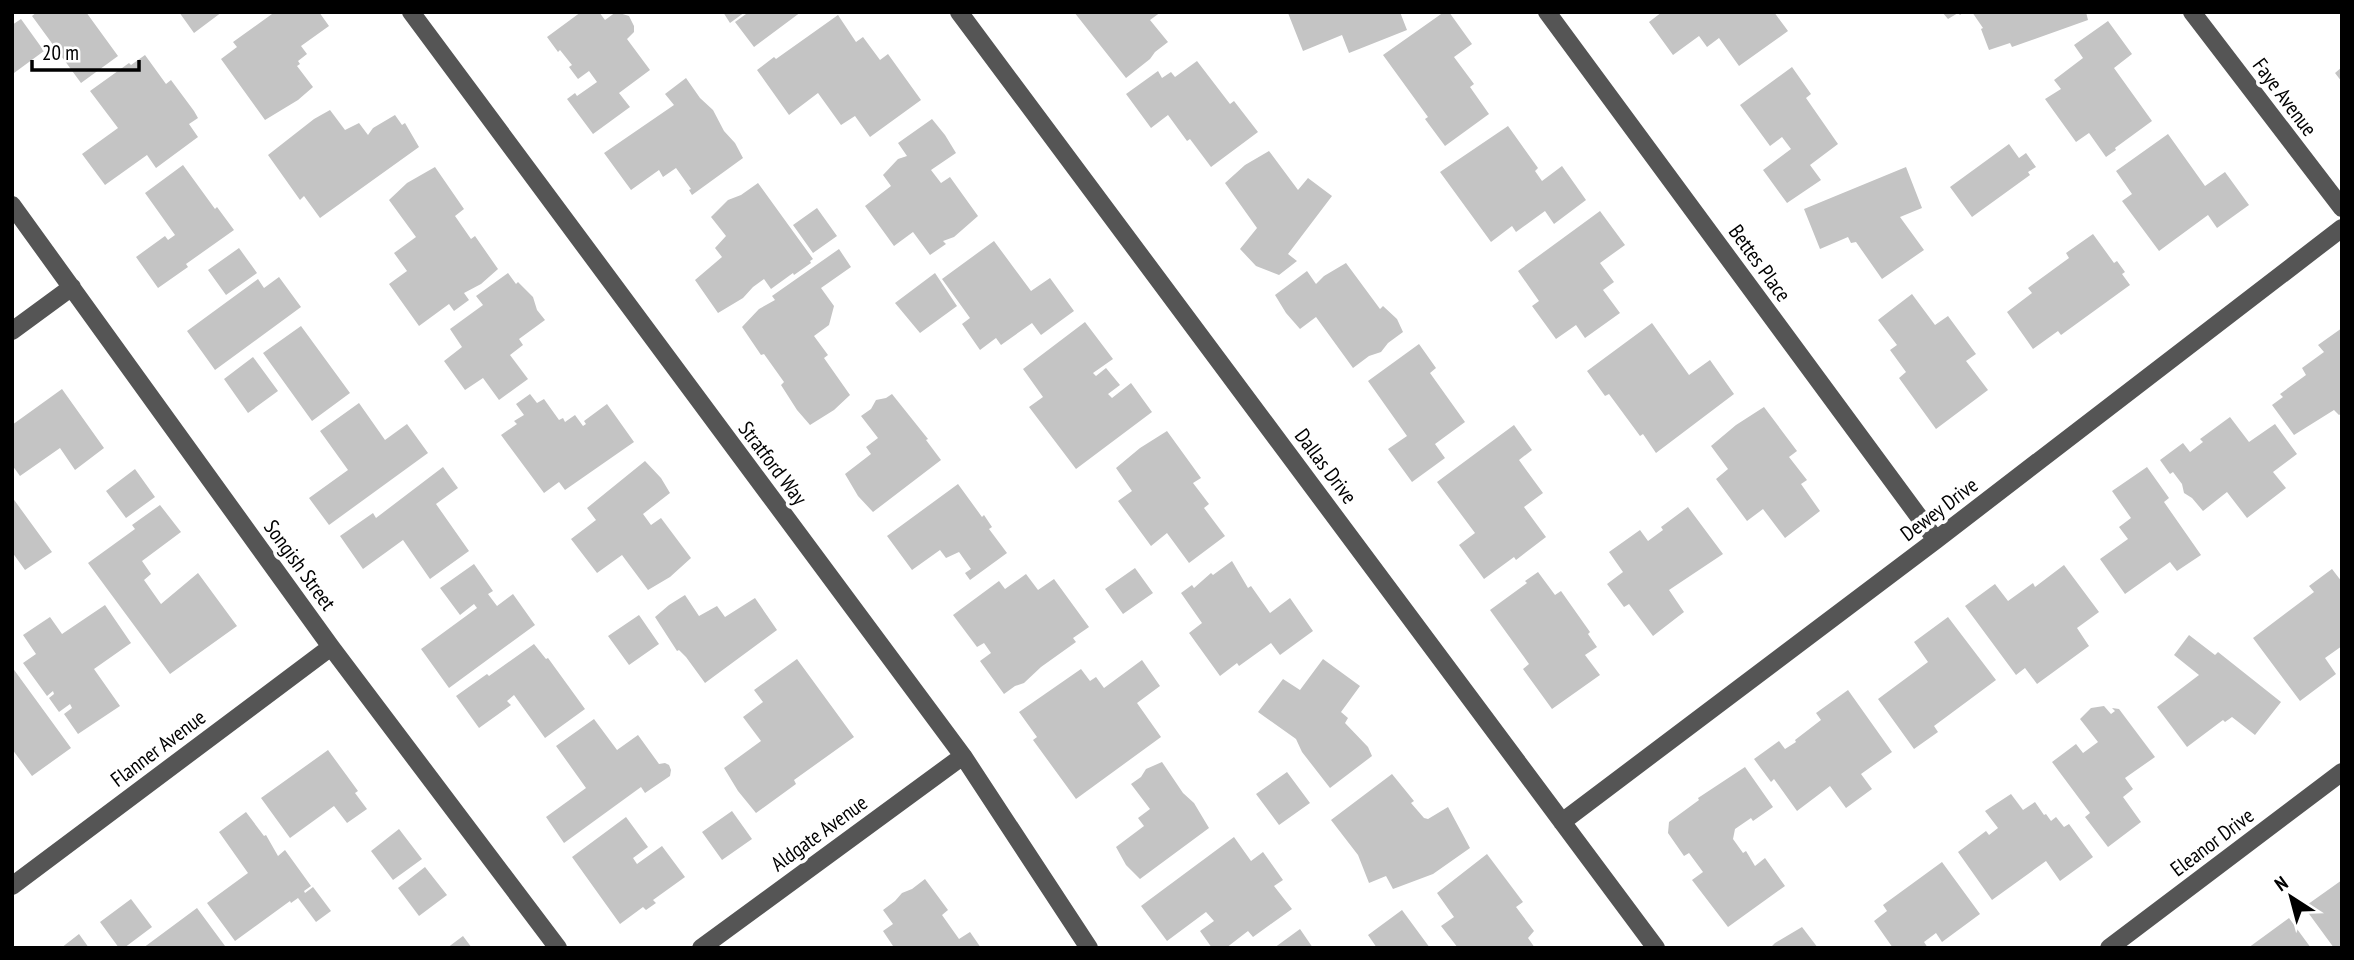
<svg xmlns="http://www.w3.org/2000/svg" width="2354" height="960" viewBox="0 0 2354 960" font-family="'PT Sans Narrow',sans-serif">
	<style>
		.building { fill: #c4c4c4 }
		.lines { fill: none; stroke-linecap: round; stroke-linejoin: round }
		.minor { stroke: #555; stroke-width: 18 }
		.labels { text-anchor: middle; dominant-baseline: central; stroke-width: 7; stroke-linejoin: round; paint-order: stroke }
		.street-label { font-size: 21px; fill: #000; stroke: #fff }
	</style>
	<rect width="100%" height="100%" fill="#fff"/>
	<path class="building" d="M37,12H86L118,56L81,83L32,16Z
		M179,12H222L194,33Z
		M270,12H319L329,26L301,46L307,54L298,61L300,64L297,66L313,87L298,100L265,120L221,59L237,47L233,42L272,14Z
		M581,12H599L605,20L616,12L629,16L634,26V32L627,39L650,70L619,93L630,107L593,134L567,99L575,93L577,96L597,82L589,71L578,79L569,67L572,65L560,50L558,52L547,37Z
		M723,12H801L754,47L735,22L746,14L745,12L730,23Z
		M1074,12H1161L1150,20L1168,42L1155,52L1150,59L1126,78Z
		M1290,12H1400L1407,30L1349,53L1342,35L1303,51L1288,13Z
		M1444,12H1449L1472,44L1454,57L1474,84L1470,87L1489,114L1445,146L1425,119L1428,117L1383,55Z
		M1662,12H1774L1788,31L1739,66L1719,38L1707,47L1699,36L1673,55L1649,22Z
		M1942,12H1964L1960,15L1958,13L1948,19Z
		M1972,12H2086L2088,20L2012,47L2010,43L1989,50L1981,29L1983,28Z
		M838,15L856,42L863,37L880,60L888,54L921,100L870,137L855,116L841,125L818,93L789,115L757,70L774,57L776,59Z
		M21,19L44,51L14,73L12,70V25Z
		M2108,21L2132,54L2114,68L2152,121L2115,148L2116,150L2106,157L2089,133L2076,142L2045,99L2061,89L2054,80L2083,58L2074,45Z
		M145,55L166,84L171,80L194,111L198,118L189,124L198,137L156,168L147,155L105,185L82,154L118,128L90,91L129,63L131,65Z
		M1197,61L1230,104L1234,101L1258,132L1211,167L1190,139L1187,141L1168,115L1151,128L1126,94L1158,71L1162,78L1171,72L1175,77Z
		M1792,67L1811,94L1806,98L1838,144L1810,165L1821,180L1787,203L1763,170L1791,149L1782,137L1770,146L1740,105Z
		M2342,67V82L2335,73Z
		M686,78L700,98L713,110L724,131L735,143L743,158L692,195L689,190L691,189L676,168L663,177L659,170L631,190L604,153L674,105L665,94Z
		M330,110L345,130L359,123L368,135L373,128L395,115L402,125L405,123L419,147L320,218L304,196L300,200L268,155L314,119Z
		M932,119L945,135L956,153L931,170L941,183L950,177L978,216L954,237L943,241L946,244L930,255L913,232L894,246L865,206L891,186L883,175L898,159L907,156L898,143Z
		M1508,126L1538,168L1535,171L1542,181L1562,166L1586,200L1554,224L1545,211L1516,232L1512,226L1491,242L1440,172Z
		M2168,134L2205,186L2225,172L2249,205L2217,228L2208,215L2159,251L2122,201L2132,194L2116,171Z
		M2009,144L2019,158L2026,153L2036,167L2028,172L2030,175L1972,217L1950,187Z
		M1269,151L1298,190L1308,178L1332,196L1288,254L1297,261L1279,275L1256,266L1240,249L1257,228L1225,183L1245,165Z
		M183,165L215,209L217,207L234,230L186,264L188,267L158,288L136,257L165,236L168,240L175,235L145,193Z
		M435,167L464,209L455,216L471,239L475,236L498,269L481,284L464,293L469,300L454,311L449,304L419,326L389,284L407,271L394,253L416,237L389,200L407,183Z
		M1906,167L1922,208L1900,217L1924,250L1882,279L1856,242L1851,243L1848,237L1820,249L1804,209Z
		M758,183L813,259L810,261L811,263L794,275L793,273L771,289L764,279L753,287L743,298L718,313L695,280L722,257L715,248L726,236L711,217L728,200L741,195Z
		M817,208L837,236L813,253L793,225Z
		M1600,211L1625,245L1600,263L1614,282L1603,290L1620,313L1585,338L1576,325L1556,339L1532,306L1539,301L1518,271Z
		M2093,234L2114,263L2117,261L2125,272L2122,274L2130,285L2061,335L2058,331L2033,349L2007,312L2032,293L2028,288L2069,258L2066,253Z
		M994,241L1031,291L1050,278L1074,311L1041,335L1032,323L1001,345L996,338L980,350L962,324L970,318L942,279Z
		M239,248L257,273L226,295L208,270Z
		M839,249L851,267L821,288L834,306L829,325L814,336L828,355L824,358L850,395L834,410L810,425L797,410L781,385L784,382L764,354L761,355L742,327L759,309L775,300L772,296Z
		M1346,263L1380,309L1383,306L1397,319L1403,332L1388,343L1381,352L1369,356L1353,368L1316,317L1300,329L1286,313L1275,295L1307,271L1316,284L1324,276Z
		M508,273L516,284L518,282L533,297L537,310L545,320L519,339L523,345L510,355L528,379L499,400L483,378L465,390L444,361L462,347L450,329L483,305L476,296Z
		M935,273L957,306L920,333L895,303Z
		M279,277L301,307L215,370L187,331L258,279L264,288Z
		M1912,294L1935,325L1948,316L1976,354L1966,361L1988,390L1936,429L1899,378L1906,372L1890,350L1897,345L1878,320Z
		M1085,322L1113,359L1093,373L1096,376L1106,368L1120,385L1108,394L1112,398L1131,383L1152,412L1076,469L1029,407L1043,397L1023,369Z
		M1652,323L1689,375L1710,360L1734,394L1656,453L1643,434L1640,436L1609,394L1605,396L1587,371Z
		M301,326L350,393L312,421L263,353Z
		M2342,328V413L2339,415L2334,410L2294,435L2272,405L2283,397L2280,394L2306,375L2302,368L2324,352L2318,345Z
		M1419,344L1436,368L1430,373L1465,422L1435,444L1445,458L1412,482L1388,449L1407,436L1368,381Z
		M253,357L278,391L248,413L224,379Z
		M62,389L104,448L75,470L60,448L20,476L12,465V425Z
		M530,394L537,403L544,399L559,420L563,418L565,422L575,415L583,426L586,424L584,421L607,404L634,442L565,490L559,482L544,493L501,435L517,424L514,421L524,415L516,404Z
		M892,394L928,439L926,440L941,460L873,512L858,496L845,474L871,454L866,447L878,438L861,416L871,409L876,400L886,398Z
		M359,403L385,440L407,424L428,453L329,525L309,498L348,470L320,431Z
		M1764,407L1797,451L1789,457L1807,480L1801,484L1820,511L1785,538L1763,509L1747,521L1716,479L1728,469L1711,446L1736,425Z
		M2230,417L2249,442L2275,424L2297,454L2273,472L2286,488L2247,518L2227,492L2203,511L2192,498L2184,493L2182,484L2173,472L2170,474L2160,460L2183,443L2190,452L2203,442L2200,439Z
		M1514,425L1532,450L1519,460L1543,493L1524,507L1546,537L1516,560L1514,557L1484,579L1459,545L1475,533L1437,482Z
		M1167,431L1201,478L1193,483L1209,504L1204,508L1225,536L1189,563L1167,533L1151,546L1118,501L1132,491L1116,468L1140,448Z
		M645,461L661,478L670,493L643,514L651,525L661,518L691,558L670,577L648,590L622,555L597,573L571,539L596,520L587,508Z
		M443,467L458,488L436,504L469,551L430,579L403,540L363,569L340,536L373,513L376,518Z
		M2147,467L2169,498L2164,502L2201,555L2177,571L2170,562L2125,594L2100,559L2128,539L2119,527L2131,518L2112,491Z
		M135,469L155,497L126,518L106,491Z
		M958,484L982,517L984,515L992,527L989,529L1007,553L970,580L965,573L971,569L959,552L946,558L940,550L912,570L887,536Z
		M12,497L52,552L25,570L12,552Z
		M160,505L181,532L142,561L151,574L144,580L161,604L198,573L237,626L170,674L88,563L135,529L132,525Z
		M1688,507L1723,554L1669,590L1684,612L1653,636L1629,604L1624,607L1607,584L1623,572L1609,552L1640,530L1648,541L1663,530L1661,527Z
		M1232,561L1248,588L1251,586L1270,613L1290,598L1313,631L1280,655L1271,643L1239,666L1237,663L1220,676L1189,633L1202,623L1181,593L1192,585L1194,588L1211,573L1213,575Z
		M474,564L493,591L488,594L497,606L513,594L535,625L449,688L421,649L477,608L474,604L460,615L440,588Z
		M2064,565L2099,612L2077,628L2089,646L2037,684L2025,668L2016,675L1965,606L1995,584L2008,601L2033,583L2035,587Z
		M1135,568L1153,593L1123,614L1105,589Z
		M2332,569L2342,582V646L2325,658L2336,674L2300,701L2253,638L2314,592L2309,586Z
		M1538,572L1555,595L1561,591L1590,632L1588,634L1597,647L1585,655L1600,675L1552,709L1523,669L1529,664L1490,610L1527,583L1525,581Z
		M1026,574L1038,590L1054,579L1089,627L1073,638L1076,642L1041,667L1024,683L1015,686L1004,694L980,661L991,653L984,643L977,647L953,615L999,581L1005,589Z
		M685,595L699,616L717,606L725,617L755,598L777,630L705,683L686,657L679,650L677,651L655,617L669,605Z
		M105,605L131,643L94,669L120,706L78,734L64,714L72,708L70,704L59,712L49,698L54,694L53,691L47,696L23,663L36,654L23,635L50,617L62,634Z
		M639,615L659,644L629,665L608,636Z
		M1948,617L1996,680L1934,726L1938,732L1914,749L1878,699L1928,662L1914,642Z
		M2189,635L2215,655L2218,652L2281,702L2255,735L2232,717L2225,722L2223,720L2187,747L2157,707L2199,675L2174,655Z
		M534,644L546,659L548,658L585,709L545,738L514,695L507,701L511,705L479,728L456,696L487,674L489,676Z
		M797,659L854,737L794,780L796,784L756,813L738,791L724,768L761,741L743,717L763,702L754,690Z
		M1323,659L1360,686L1341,712L1348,718L1345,723L1368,747L1372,756L1330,788L1302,752L1296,739L1258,712L1283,679L1300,690Z
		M1142,660L1160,686L1137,703L1161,737L1076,799L1033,740L1037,737L1019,712L1081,669L1090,681L1096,677L1104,688Z
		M12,667L71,748L32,776L12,749Z
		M1848,690L1892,752L1861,774L1872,789L1846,808L1830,786L1797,811L1774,779L1771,782L1754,759L1779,741L1785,749L1796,742L1795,740L1821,720L1816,713Z
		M2104,706L2111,714L2115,711L2112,708L2119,709L2155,757L2125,778L2133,789L2123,797L2141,822L2108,847L2085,817L2090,813L2052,762L2076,744L2083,753L2098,742L2080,719L2091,708Z
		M594,719L617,750L638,735L659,764L665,763L669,765L671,770L670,776L645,793L641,787L564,843L546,817L586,788L556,746Z
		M328,750L358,791L355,793L367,809L347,823L334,806L290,838L261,798Z
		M1162,762L1183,793L1194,803L1209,828L1140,879L1126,865L1116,847L1144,826L1138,818L1150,809L1131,784L1141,777L1146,769Z
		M1745,767L1773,807L1753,821L1751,818L1735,829L1733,839L1743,853L1746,851L1755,866L1765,858L1785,886L1728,927L1692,880L1703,872L1689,853L1684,856L1668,833L1669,822L1699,800L1698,798Z
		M1287,772L1310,803L1279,825L1256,794Z
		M1392,774L1414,801L1411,803L1424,818L1428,819L1448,807L1470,848L1433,874L1393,889L1386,876L1369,883L1358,855L1331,820Z
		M2011,794L2023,810L2035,802L2044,815L2046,814L2051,821L2056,817L2064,827L2069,824L2093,857L2060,881L2046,861L1992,900L1958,852L1986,831L1989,835L1998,828L1985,811Z
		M732,811L752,839L722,860L702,832Z
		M246,812L264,836L266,835L278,856L285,850L311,886L304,891L305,893L313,887L331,911L316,922L298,898L291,903L290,901L235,941L207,903L248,873L219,832Z
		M626,817L648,847L633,858L637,864L662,846L685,877L653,900L656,903L646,910L643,907L620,924L572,857Z
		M399,829L422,859L393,880L371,851Z
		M1234,837L1251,861L1263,852L1283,880L1274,886L1292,909L1253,937L1248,931L1226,948H1212L1200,931L1214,921L1206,912L1167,941L1141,906Z
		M1487,854L1523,902L1516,907L1534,931L1528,938L1535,948H1458L1441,926L1454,917L1437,893Z
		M1942,862L1980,914L1942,942L1936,933L1924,942L1928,948H1893L1874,921L1887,911L1883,905Z
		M425,867L447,895L419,916L398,888Z
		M925,879L948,910L942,915L959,939L970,932L981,948H890L893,946L883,931L893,924L883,910L895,901L902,893L912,889Z
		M2342,880V948H2334L2304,907Z
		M131,899L152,927L124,948H119L100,922Z
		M197,908L225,946L143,948Z
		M1402,910L1430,948H1377L1368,935Z
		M2289,918L2311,948H2248Z
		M1802,927L1818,948H1770L1775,943Z
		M1300,929L1313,948H1274Z
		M79,934L89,948H61Z
		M463,936L472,948H447Z"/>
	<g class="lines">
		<path class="minor" d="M411,12L963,756L1089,948
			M959,12L1656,948
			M1547,12L1936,540
			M2192,12L2342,208
			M12,205L331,647L558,948
			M12,331L72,287
			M1562,822L1936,540L2342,228
			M12,886L331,647
			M701,948L963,756
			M2109,948L2342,772"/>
	</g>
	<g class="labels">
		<g class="street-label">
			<text transform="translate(2285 97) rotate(53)">Faye Avenue</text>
			<text transform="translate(1760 263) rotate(54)">Bettes Place</text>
			<text transform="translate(773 463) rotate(53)">Stratford Way</text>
			<text transform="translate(1326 466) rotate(53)">Dallas Drive</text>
			<text transform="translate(1939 509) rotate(-37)">Dewey Drive</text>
			<text transform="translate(300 565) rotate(54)">Songish Street</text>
			<text transform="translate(158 748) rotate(-37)">Flanner Avenue</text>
			<text transform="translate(819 833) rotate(-36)">Aldgate Avenue</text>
			<text transform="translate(2212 842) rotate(-37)">Eleanor Drive</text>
		</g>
	</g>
	<rect width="2354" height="960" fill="none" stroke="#000000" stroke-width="28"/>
	<g transform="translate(2291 897) rotate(324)" stroke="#ffffff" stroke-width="5" paint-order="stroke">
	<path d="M0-5L12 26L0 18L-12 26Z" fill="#000000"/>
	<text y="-10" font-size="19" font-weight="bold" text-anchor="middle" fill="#000000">N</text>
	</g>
	<path d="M32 60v10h107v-10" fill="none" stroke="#000000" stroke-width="3.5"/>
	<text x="42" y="60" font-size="21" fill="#000000" stroke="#ffffff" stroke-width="5" paint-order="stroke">20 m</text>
</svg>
